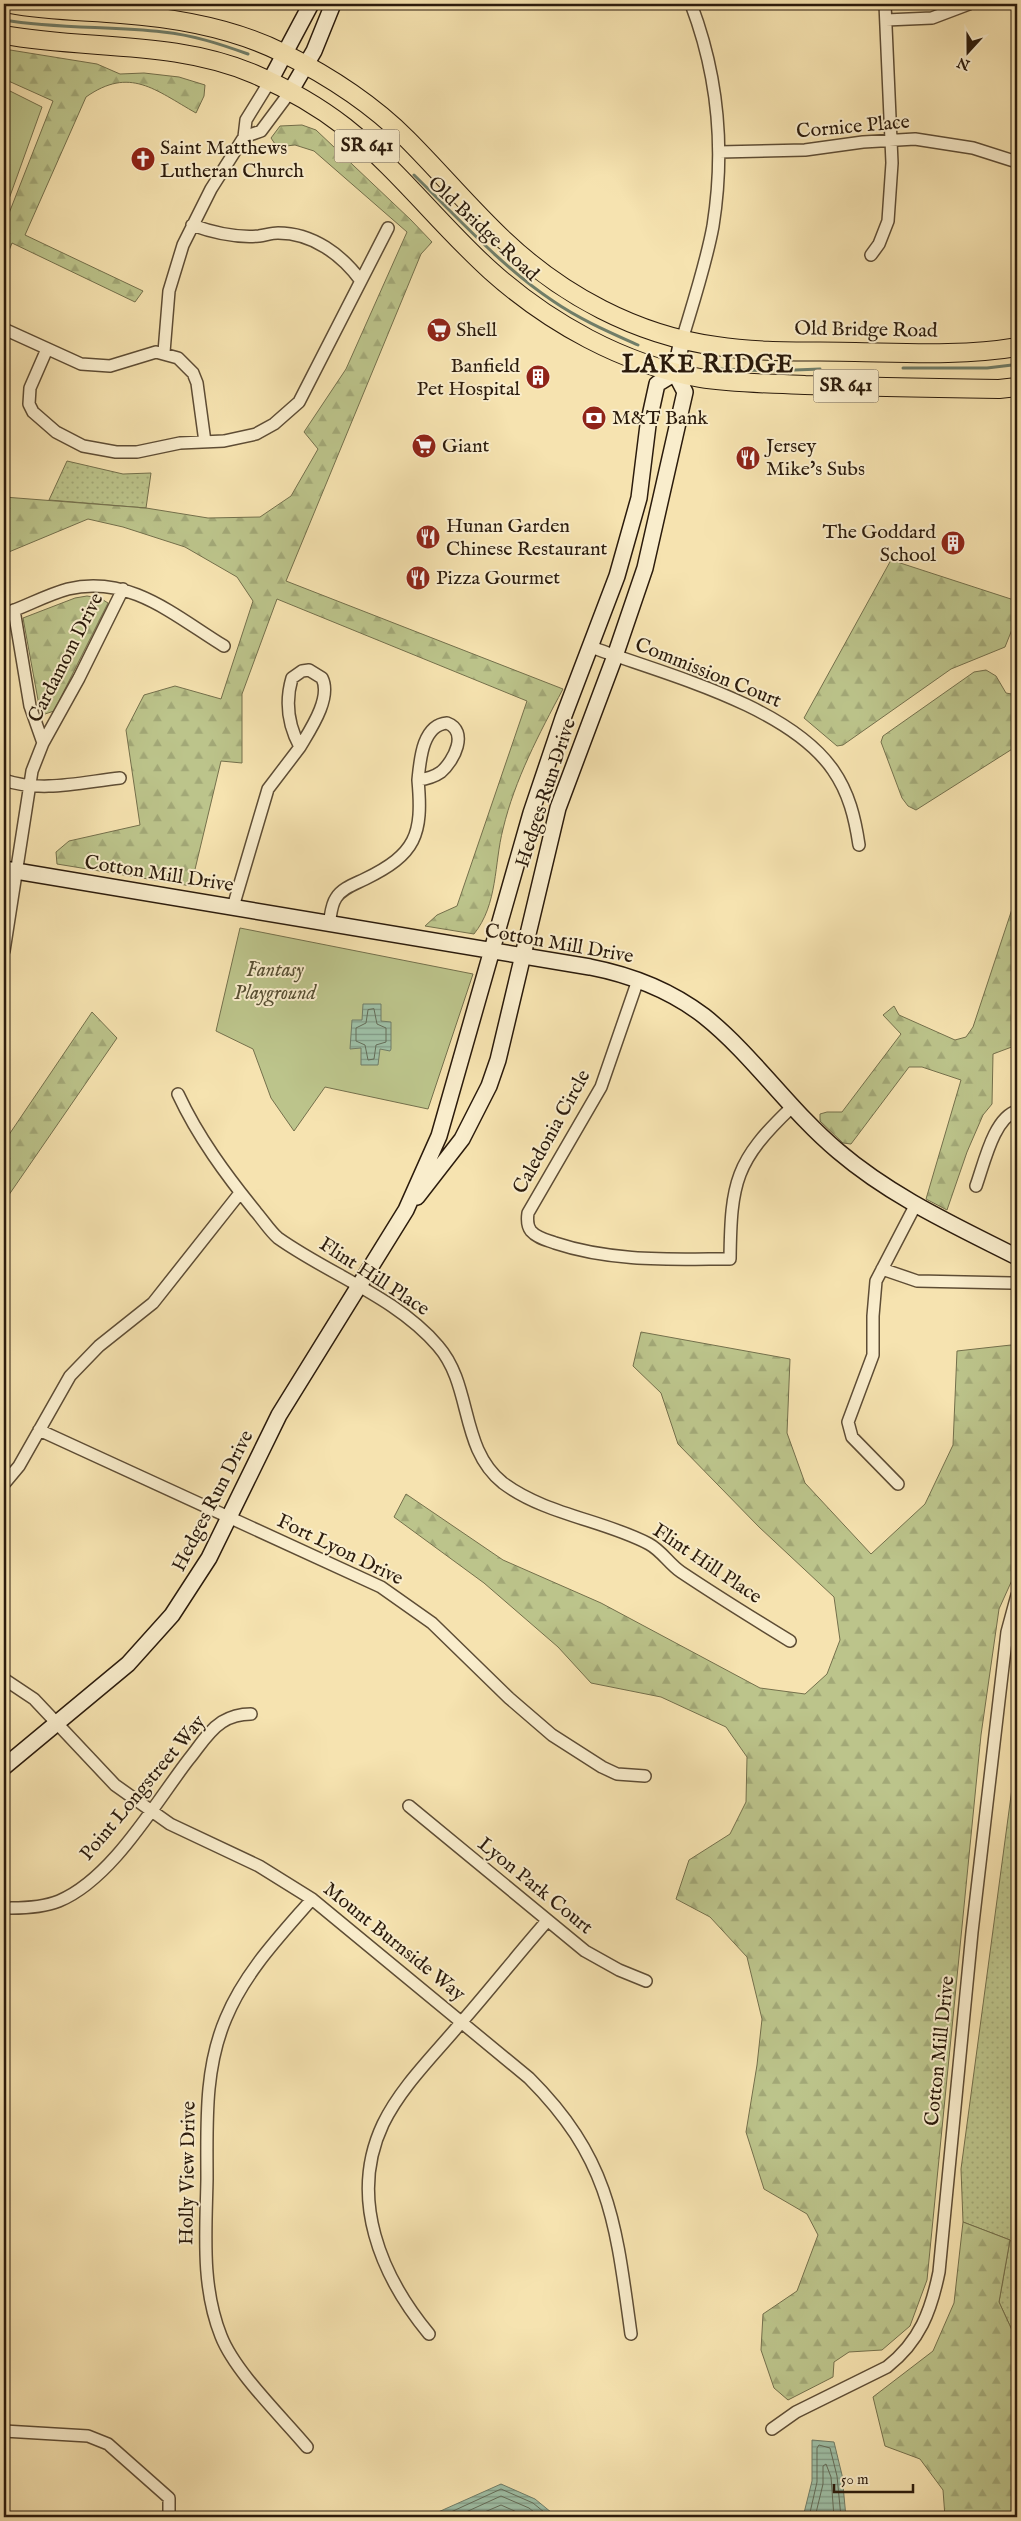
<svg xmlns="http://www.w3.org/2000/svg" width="1021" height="2521" viewBox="0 0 1021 2521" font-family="'IM FELL English',serif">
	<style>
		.grass { fill: url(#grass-dots); stroke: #74704c }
		.forest { fill: url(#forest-firs); stroke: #74704c }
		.park { fill: #bcc48b; stroke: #74704c }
		.water { fill: url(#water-rules); stroke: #707d68 }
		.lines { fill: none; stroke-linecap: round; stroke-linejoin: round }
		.shore { stroke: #646d59; stroke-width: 1 }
		.stream { stroke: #707d68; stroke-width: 3 }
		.street-casing { stroke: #5e4d35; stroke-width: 14 }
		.secondary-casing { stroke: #2b1b0c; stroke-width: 18 }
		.primary-casing { stroke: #2b1b0c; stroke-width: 20 }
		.street { stroke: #f9edcc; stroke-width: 11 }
		.secondary { stroke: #f9edcc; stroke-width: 15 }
		.primary { stroke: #f6e3b0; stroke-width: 18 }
		.labels { text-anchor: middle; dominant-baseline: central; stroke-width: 4; stroke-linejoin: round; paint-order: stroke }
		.shield { fill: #f9edcc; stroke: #695a46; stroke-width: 1 }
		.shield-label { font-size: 19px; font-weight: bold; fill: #2b1b0c }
		.street-label { font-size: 20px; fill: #2b1b0c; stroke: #f9edcc }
		.poi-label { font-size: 20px; fill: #2b1b0c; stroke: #f9edcc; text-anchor: start }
		.park-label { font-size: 20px; font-style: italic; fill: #564e32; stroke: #f9edcc }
		.district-label { font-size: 25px; font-weight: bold; letter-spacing: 1px; fill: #2b1b0c; stroke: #f9edcc }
	</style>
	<defs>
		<pattern id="grass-dots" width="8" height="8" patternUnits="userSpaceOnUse" patternTransform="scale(1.25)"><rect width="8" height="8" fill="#bcc48b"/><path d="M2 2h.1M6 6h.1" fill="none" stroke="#a2a877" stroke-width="1.8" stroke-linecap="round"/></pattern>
		<pattern id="forest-firs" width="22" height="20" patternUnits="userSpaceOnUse" patternTransform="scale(1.25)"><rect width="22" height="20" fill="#bcc48b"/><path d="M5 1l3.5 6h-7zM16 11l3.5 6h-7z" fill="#a2a877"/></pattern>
		<pattern id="water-rules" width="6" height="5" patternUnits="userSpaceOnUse" patternTransform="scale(1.25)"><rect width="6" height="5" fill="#9ebfa6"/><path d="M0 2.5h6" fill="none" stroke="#819a86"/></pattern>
	</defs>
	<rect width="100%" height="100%" fill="#f6e3b0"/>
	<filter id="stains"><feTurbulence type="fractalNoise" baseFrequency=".004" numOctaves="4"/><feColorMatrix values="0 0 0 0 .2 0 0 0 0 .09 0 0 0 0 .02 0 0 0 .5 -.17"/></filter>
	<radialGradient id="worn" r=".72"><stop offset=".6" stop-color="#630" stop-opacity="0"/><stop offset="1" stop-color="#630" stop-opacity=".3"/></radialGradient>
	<path class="grass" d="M67,461L123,474L151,473L146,508L49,500Z
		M1017,1751V2341L999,2302L1010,2240L963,2222L961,2169Z"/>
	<path class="forest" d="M4,49L97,64L120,74L144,73L179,77L205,85L204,96L196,113C155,90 130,66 86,97L25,235L143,291L135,302L12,243L4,263V226L53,101L4,79Z
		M302,125L316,130L411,220L432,242L421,254L286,581L563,689C539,734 515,779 503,829C494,864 498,904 474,934L425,926L437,915L457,906L527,701L277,599L242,694V763L221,761L191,886L57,864L56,852L69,841L140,825L126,730L144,695L175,686L221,699L253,601L237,577L185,547L123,527L88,519L4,554V497L146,508L208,518L260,517L291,496L318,449L304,432L346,369L407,232L314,151L295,145L277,147L271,138L280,126Z
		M891,560L1017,601V617L1005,647L951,669L843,745L837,746L804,718Z
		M87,596L100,598L108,603L54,711L45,714L40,711L23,618L75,598Z
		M986,670L996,676L1006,693L1017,695V746L916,810L908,806L902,798L881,742L883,736L974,672Z
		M1017,894V1045L993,1054L992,1104L983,1115L967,1152L947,1210L926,1199L961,1080L922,1067H909L851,1144L843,1143L820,1121V1114L827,1112H842L901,1034L883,1015L894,1006L899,1015L955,1040L966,1037L973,1027Z
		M92,1012L117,1038L4,1202V1142Z
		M641,1332L790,1359L787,1433L805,1483L871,1554L925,1504L953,1445L957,1351L1011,1345L1017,1347V1569L999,1609L981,1735L927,2280L910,2326L882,2350L849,2352L834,2362L833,2377L788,2400L774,2388L761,2350L763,2314L797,2291L818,2235L807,2214L764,2189L746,2132L757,2065L762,2019L747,1957L710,1917L676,1899L689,1860L730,1834L746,1802L747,1757L726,1727L661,1697L591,1683L558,1647L484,1583L394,1517L406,1494L503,1560L601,1603L760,1688L805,1694L827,1674L840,1640L834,1597L759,1527L678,1444L661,1393L633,1366Z
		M963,2222L1010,2240L999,2302L1017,2341V2517H945L943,2490L920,2459L885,2446L873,2397L933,2351L954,2303Z"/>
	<path class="park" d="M4,88L42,107L5,210L4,209Z
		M240,928L473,974L428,1109L325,1087L294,1131L271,1098L253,1049L216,1031Z"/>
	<path class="water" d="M363,1004H381V1021L391,1022V1049L390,1051L380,1049L378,1065H361V1048L350,1049L352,1020H362Z
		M812,2440L834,2442L842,2475L846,2517H803L812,2481Z
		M501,2484L535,2499L557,2517H427Z"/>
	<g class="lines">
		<path class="shore" d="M374,1009L377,1024L386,1028V1042L376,1045L374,1059L368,1060L365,1045L356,1041V1028L366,1023L368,1010Z
			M440,2517L501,2489L533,2503L550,2517
			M455,2517L501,2496L529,2508L540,2517
			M473,2517L501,2505L528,2517
			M809,2517L817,2482V2448L819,2445L830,2448L837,2476L841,2517
			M815,2517L823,2484V2466L826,2464L831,2477L834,2517"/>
		<path class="stream" d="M4,20C57,29 110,26 163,32C193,35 220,44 248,54
			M414,175C459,219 501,266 553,301C579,319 609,332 638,345
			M903,368H987L1012,365
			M720,369L770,371L820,369"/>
		<defs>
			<path id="street" d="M886,20L932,18L969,4
				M244,137L261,131L290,92
				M719,152L805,150L863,142L915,139L973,148L1017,162
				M192,225C214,233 236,238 259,236C266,235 272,233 278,233C313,233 342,255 361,281
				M871,255L879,244L888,221L892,163L885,4
				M4,329L81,364L110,366L156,352L178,358L193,373L197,383L205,442
				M682,340C693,303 706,264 713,226C725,150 718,75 691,4
				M47,349L30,388L29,404L33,412L56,432L83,446L116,452H137L180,443L224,441L256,434L274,424L299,402L388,228
				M164,352L169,291L183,245L211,189L244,137L246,120L270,81
				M14,610L30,706L43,743
				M4,614C25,607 46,595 68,589C129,574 175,616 224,646
				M591,647C664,674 788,705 833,770C849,793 855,818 859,845
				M309,670L322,678C332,698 310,730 300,747C288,725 285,702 292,678L302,671Z
				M447,723C469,731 454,761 441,772C434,777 426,779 418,780C420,761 422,725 447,723Z
				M4,780C41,793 82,782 120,778
				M233,907L268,789L300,747
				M329,924C331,915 331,905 336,898C342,888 355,884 365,879C416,854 423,835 418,780
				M4,951L32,771L43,743L79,678L123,589
				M638,980L601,1087L528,1213C527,1220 527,1226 531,1231C537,1238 547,1240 555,1243C612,1262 672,1259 730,1259C731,1182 735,1161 792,1107
				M178,1094C198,1137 226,1175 256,1212C263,1220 270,1231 278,1238C330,1275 396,1297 438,1346C473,1386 459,1448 503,1483C546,1515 604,1520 649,1544C662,1551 669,1564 681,1572C717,1596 754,1619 790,1641
				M976,1186C984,1164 994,1117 1017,1111
				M882,1269L917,1281L1011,1283
				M39,1430L381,1587L432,1623L509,1698L552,1735L602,1767L617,1774L645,1776
				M4,1484L19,1466L70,1376L99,1346L153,1303L240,1193
				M898,1484L852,1437L848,1422L873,1355V1316L876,1281L915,1206
				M4,1679L34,1699L115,1785L170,1824L259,1866L312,1899L529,2078C611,2160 616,2225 631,2334
				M409,1806L585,1951L619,1970L646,1981
				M11,1908C28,1908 44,1907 59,1901C112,1879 155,1803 189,1759C199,1747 208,1731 222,1722C230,1717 240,1714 251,1714
				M429,2334C381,2276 348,2198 383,2124C401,2087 433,2056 459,2025C489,1991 517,1955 547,1921
				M772,2429L796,2412L887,2367C920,2341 931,2311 939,2272L972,1932L1007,1632L1017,1595
				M4,2431L88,2436L108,2444L169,2498V2517
				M307,2447C282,2417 235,2372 221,2336C201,2286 206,2232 207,2179C207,2125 204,2069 226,2018C245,1972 280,1936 312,1899"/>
			<path id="secondary" d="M270,81L311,4
				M290,92L314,51L333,4
				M4,869L590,967C631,975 670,990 704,1016C752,1054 790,1111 838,1151C892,1197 954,1225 1017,1257
				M417,1197L462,1139L489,1086L498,1060L558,808L615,656L645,568L685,392L675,373L682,340
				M4,1767L128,1664L172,1615L209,1558L279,1415L406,1210L439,1136L531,813L563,718L617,576L639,498L648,425L657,384L675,373"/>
			<path id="primary" d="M10,4C47,11 84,11 121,14C177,18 233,28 283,53C327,75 372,104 407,139C440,172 470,208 504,240C562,295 636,335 716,346C761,353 809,351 855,352C909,353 964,356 1017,347
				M4,35C87,50 174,40 254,74C286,88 318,106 345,127C399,170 440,225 491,271C549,323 623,364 700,378C735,384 770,383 805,385C870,387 934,388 999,389L1017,387"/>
		</defs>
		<use href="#street" class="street-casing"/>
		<use href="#secondary" class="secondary-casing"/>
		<use href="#primary" class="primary-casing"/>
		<use href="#street" class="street"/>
		<use href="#secondary" class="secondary"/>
		<use href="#primary" class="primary"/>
	</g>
	<defs>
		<symbol id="church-disc" viewBox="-11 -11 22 22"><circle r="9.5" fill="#8f2418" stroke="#f9edcc"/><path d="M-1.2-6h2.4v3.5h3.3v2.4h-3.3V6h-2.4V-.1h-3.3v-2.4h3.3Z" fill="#fff"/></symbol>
		<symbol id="supermarket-disc" viewBox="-11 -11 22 22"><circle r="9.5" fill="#8f2418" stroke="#f9edcc"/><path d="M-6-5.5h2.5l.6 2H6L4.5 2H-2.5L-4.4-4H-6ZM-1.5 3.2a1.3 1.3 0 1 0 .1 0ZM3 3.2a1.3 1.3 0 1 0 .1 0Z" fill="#fff"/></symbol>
		<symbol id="building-disc" viewBox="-11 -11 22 22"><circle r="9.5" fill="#8f2418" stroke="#f9edcc"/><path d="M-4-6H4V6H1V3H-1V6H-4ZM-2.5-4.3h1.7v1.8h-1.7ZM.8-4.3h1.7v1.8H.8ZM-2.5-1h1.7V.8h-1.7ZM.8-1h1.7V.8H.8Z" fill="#fff"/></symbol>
		<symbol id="bank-disc" viewBox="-11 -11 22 22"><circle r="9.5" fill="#8f2418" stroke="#f9edcc"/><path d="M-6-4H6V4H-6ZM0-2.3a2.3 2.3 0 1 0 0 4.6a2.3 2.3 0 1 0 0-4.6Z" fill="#fff"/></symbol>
		<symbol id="restaurant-disc" viewBox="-11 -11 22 22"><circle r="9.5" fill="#8f2418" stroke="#f9edcc"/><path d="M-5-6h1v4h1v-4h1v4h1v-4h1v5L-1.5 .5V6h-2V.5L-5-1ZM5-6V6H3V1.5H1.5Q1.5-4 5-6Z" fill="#fff"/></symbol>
	</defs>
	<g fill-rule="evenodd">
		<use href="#church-disc" x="129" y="145" width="28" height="28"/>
		<use href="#supermarket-disc" x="425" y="316" width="28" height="28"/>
		<use href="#building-disc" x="524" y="363" width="28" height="28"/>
		<use href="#bank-disc" x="580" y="404" width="28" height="28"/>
		<use href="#supermarket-disc" x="410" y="432" width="28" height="28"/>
		<use href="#restaurant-disc" x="734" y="444" width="28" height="28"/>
		<use href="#restaurant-disc" x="414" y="523" width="28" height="28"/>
		<use href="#building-disc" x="939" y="529" width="28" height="28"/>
		<use href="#restaurant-disc" x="404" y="564" width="28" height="28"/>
	</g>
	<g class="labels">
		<g class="shield">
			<rect x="334.5" y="129.5" width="65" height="33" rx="4"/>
			<rect x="813.5" y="369.5" width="65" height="33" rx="4"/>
		</g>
		<g class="shield-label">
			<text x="367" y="146">SR 641</text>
			<text x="846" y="386">SR 641</text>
		</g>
		<g class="street-label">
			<text transform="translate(853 127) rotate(-5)">Cornice Place</text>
			<text transform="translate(483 229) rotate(43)">Old Bridge Road</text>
			<text transform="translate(866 330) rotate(1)">Old Bridge Road</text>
			<text transform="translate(66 658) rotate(-63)">Cardamom Drive</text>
			<text transform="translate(708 673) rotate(22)">Commission Court</text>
			<text transform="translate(546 793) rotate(-72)">Hedges Run Drive</text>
			<text transform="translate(159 874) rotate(9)">Cotton Mill Drive</text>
			<text transform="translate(559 944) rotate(10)">Cotton Mill Drive</text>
			<text transform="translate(552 1132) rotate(-61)">Caledonia Circle</text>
			<text transform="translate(374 1277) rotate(33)">Flint Hill Place</text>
			<text transform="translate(213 1501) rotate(-63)">Hedges Run Drive</text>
			<text transform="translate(340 1550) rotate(26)">Fort Lyon Drive</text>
			<text transform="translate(707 1564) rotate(34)">Flint Hill Place</text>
			<text transform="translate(143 1788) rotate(-50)">Point Longstreet Way</text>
			<text transform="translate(535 1886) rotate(39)">Lyon Park Court</text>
			<text transform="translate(394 1942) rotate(39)">Mount Burnside Way</text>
			<text transform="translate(940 2051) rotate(-84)">Cotton Mill Drive</text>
			<text transform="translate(188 2173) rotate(-89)">Holly View Drive</text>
		</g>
		<g class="poi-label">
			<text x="160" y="148">Saint Matthews<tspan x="160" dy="23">Lutheran Church</tspan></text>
			<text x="456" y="330">Shell</text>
			<text x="520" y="366" text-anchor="end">Banfield<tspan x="520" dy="23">Pet Hospital</tspan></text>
			<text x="612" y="418">M&amp;T Bank</text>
			<text x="442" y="446">Giant</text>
			<text x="766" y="446">Jersey<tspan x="766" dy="23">Mike's Subs</tspan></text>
			<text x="446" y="526">Hunan Garden<tspan x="446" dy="23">Chinese Restaurant</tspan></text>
			<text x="936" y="532" text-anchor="end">The Goddard<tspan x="936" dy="23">School</tspan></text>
			<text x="436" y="578">Pizza Gourmet</text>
		</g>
		<g class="park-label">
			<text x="275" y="970">Fantasy<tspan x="275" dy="23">Playground</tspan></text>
		</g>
		<g class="district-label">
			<text x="708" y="365">LAKE RIDGE</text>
		</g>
	</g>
	<rect width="1021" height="2521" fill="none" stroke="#f6e3b0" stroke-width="20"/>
	<rect x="5" y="5" width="1011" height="2511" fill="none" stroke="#2b1b0c" stroke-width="2.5"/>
	<rect x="10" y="10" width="1001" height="2501" fill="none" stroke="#2b1b0c"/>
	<g transform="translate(968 52) rotate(201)" stroke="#f9edcc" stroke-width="4" paint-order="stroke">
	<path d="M0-4L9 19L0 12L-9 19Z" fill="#2b1b0c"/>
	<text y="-8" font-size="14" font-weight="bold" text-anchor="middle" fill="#2b1b0c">N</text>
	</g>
	<path d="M834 2484v8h79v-8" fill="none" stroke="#2b1b0c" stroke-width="2.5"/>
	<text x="841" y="2484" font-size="15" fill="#2b1b0c" stroke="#f9edcc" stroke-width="4" paint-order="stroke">50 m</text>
	<rect width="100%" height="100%" filter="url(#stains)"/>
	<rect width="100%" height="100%" fill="url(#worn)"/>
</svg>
